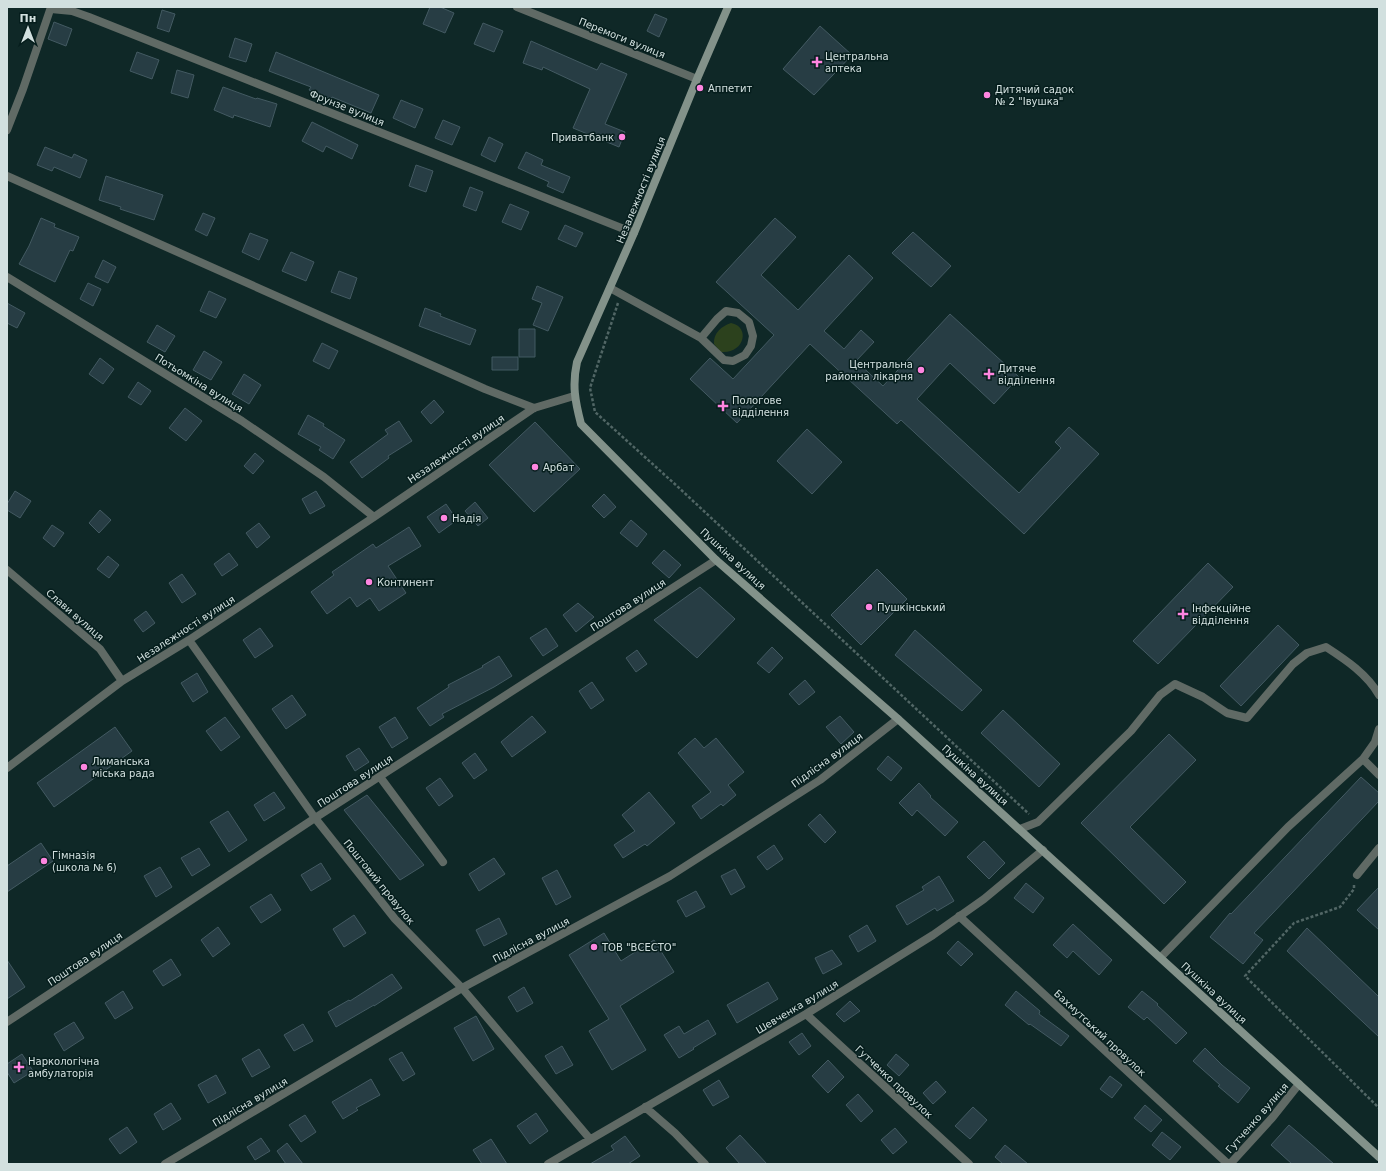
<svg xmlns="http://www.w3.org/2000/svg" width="1386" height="1171" viewBox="0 0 1386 1171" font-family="'DejaVu Sans',sans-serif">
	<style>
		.green { fill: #2c411d }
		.building { fill: #273d44; stroke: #435a62 }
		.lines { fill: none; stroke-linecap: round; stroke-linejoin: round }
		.path { stroke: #516665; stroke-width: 2.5; stroke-dasharray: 3 2; stroke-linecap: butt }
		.service { stroke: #606a65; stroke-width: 8 }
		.minor { stroke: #606a65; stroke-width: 8 }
		.secondary { stroke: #83928a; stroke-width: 8 }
		.poi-dot { fill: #fe85e0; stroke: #061e1d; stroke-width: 1.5 }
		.labels { text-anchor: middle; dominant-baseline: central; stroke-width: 3; stroke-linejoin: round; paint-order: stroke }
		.street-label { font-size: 10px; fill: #d2e0df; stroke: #061e1d }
		.poi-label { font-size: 10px; fill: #d2e0df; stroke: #061e1d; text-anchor: start }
	</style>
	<rect width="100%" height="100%" fill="#0f2827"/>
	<path class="green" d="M731,323C751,327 744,354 721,352L714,344C713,333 722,326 731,323Z"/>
	<path class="building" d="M430,7H440L454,13L445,33L423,24Z
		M162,10L175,14L169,32L157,28Z
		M655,14L667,19L659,37L647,31Z
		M54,22L72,29L66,46L48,39Z
		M483,23L503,31L494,52L474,44Z
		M820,26L852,55L814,95L783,69Z
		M235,38L252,44L246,62L229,57Z
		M531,41L597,70L601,63L627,74L605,124L625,132L619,147L573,128L590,89L543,67L542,70L523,63Z
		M137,52L159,60L152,79L130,71Z
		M276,52L379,95L371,113L332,97L331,99L309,90L311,87L269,71Z
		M177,70L194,75L188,98L171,93Z
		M223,87L256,99L257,98L277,104L270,127L234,115L233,118L214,110Z
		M401,100L423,109L415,128L393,118Z
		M443,120L460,127L452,145L435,138Z
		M312,122L358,145L352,159L326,146L323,152L302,141Z
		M489,137L503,144L495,162L481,155Z
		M45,147L72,158L74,154L87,160L80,178L54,167L52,171L37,165Z
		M526,152L543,160L541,165L570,177L563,193L547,186L549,182L518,168Z
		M416,165L433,171L426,192L409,186Z
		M106,176L163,195L154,220L120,209L121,207L99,200Z
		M470,187L483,192L476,211L463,206Z
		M510,204L529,212L521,230L502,222Z
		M203,213L215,218L207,236L195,230Z
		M41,218L55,224L54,227L79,237L73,251L70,250L55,282L19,264L29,246Z
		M775,218L796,237L761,275L798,310L849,255L873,278L824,331L844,349L861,330L874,342L856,361L883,386L950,314L1019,377L994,404L950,363L917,399L1019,493L1061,448L1055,442L1069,427L1099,454L1024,534L901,420L897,424L810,344L737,423L690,379L710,358L733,379L774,335L716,282Z
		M565,225L583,233L576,247L558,239Z
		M913,232L951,266L931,287L892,253Z
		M250,233L268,240L259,260L242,252Z
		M291,252L314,262L306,281L282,271Z
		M103,260L116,267L108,283L95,277Z
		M339,271L357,278L350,299L331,292Z
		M88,283L101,289L93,306L80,299Z
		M537,286L563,297L548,331L533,325L542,303L532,299Z
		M209,291L226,299L216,318L200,311Z
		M7,303L25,313L17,328L7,323Z
		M425,308L441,314L440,316L476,330L470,345L419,326Z
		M157,325L175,336L165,352L147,342Z
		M519,329H535V357H519Z
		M322,343L338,351L329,369L313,361Z
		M204,351L222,362L211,380L193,370Z
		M492,357H518V370H492Z
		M100,358L114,369L103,384L89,374Z
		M244,374L261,385L249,404L232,394Z
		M138,382L151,391L141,405L128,397Z
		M434,400L444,412L431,424L421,412Z
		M185,408L202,421L186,441L169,428Z
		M308,415L324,424L323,426L345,440L333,459L319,450L321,447L298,434Z
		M399,421L412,441L388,456L389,458L362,478L350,462L388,434L385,430Z
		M535,422L580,469L534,512L489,465Z
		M807,429L842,462L812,494L777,461Z
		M255,453L264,461L253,474L244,466Z
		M15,491L31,501L20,518L7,510V504Z
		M316,491L325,506L310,514L302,499Z
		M604,494L616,507L604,518L592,506Z
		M475,502L488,518L478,526L465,511Z
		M446,504L457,520L439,533L427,517Z
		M100,510L111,520L99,533L89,523Z
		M631,520L647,534L637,547L620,533Z
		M259,523L270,537L257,548L246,533Z
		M52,525L64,533L54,547L43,538Z
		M409,527L421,546L388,566L406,593L379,611L370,598L357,607L350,597L327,614L311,592L334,575L332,572L373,544L376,548Z
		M664,550L681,565L669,578L652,563Z
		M229,553L238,565L222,576L214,564Z
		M108,556L119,565L109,578L97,569Z
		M1208,563L1233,587L1158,664L1133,641Z
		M877,569L907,599L861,645L831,615Z
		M182,574L196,594L182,603L169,583Z
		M700,587L735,619L697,658L654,620Z
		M578,603L594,617L576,632L563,615Z
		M146,611L155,623L143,632L134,620Z
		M1278,625L1299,645L1241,706L1220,686Z
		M260,628L273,646L255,658L243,640Z
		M546,628L558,646L543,656L530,638Z
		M915,630L982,690L962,711L895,655Z
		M772,647L783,658L769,673L757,663Z
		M637,650L647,664L636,672L626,658Z
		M499,656L512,676L494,687L442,714L444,717L430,726L417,708L449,687L448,685L483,667L482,666Z
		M197,673L208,692L193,702L181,683Z
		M805,680L815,692L799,705L789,694Z
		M592,682L604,700L591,709L579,691Z
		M292,695L306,715L286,729L272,709Z
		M1003,710L1060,764L1039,787L981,733Z
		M532,716L546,732L512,757L501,742Z
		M840,716L854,732L841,744L826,727Z
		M225,717L240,737L221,751L206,731Z
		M395,717L408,738L392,748L379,727Z
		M115,727L132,751L54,807L37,783Z
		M1169,734L1196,760L1130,827L1186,882L1164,904L1081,823Z
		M695,738L704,748L716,738L744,772L728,785L736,795L723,806L721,804L701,819L692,806L711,792L678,753Z
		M359,748L369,762L355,771L346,756Z
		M475,753L487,770L474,779L462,763Z
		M888,756L902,768L891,781L877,769Z
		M1361,777L1379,793V801L1254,933L1263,940L1243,964L1210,937L1230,913L1231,914Z
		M440,778L453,796L439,806L426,788Z
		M919,783L931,796L930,797L958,822L945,836L917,810L912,816L899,803Z
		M274,792L285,808L264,821L254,805Z
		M649,792L675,823L647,846L645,844L623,858L614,845L635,831L622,815Z
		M367,795L424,865L400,880L344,810Z
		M228,811L247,840L229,852L210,822Z
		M820,814L836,832L825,843L808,825Z
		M984,841L1005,863L989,879L967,857Z
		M41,843L53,861L7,892V866Z
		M774,845L783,859L767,870L757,857Z
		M199,848L210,865L192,876L181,858Z
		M494,858L505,874L479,891L469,874Z
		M321,863L331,879L311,891L301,875Z
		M160,867L172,887L156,897L144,876Z
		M735,869L745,887L731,895L721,876Z
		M557,870L571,897L556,905L542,878Z
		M939,876L954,901L937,911L935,908L907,925L896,906L924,890L922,887Z
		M1026,883L1044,898L1033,913L1014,898Z
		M1379,887V930L1357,910Z
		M696,891L705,907L686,917L677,901Z
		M271,894L281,910L261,923L250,907Z
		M354,915L366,933L344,947L333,929Z
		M499,918L507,934L484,946L476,930Z
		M1073,924L1112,960L1099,975L1073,951L1067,958L1053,945Z
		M867,925L876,941L858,952L849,936Z
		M218,927L230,944L213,957L201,940Z
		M1307,928L1379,997V1037L1287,951Z
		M604,933L621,961L654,940L674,972L620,1006L646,1050L612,1070L589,1031L609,1019L569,955Z
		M958,941L973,954L961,966L947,953Z
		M832,950L842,964L823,974L815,958Z
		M171,959L181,975L163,986L153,971Z
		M7,960L25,987L7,999Z
		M392,974L402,988L374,1006V1005L336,1027L328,1012L349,1000L350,1001Z
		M768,982L778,999L737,1023L727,1005Z
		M524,987L533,1003L517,1012L508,997Z
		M123,991L133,1008L115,1019L105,1003Z
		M1016,991L1040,1011L1039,1014L1069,1036L1061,1046L1030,1024L1029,1025L1005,1005Z
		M1142,991L1158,1004L1157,1005L1187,1033L1176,1044L1147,1017L1144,1020L1128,1007Z
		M850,1001L860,1011L844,1022L836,1014Z
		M476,1016L494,1049L473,1061L454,1028Z
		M708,1020L716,1034L693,1048L694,1049L679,1058L664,1035L679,1026L684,1034Z
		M74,1022L84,1038L64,1051L54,1034Z
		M303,1024L313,1041L294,1051L284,1035Z
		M802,1033L811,1046L799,1055L789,1042Z
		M562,1046L573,1065L556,1074L545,1056Z
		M1205,1048L1222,1065L1250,1088L1238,1103L1218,1086L1220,1085L1193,1061Z
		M259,1049L270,1067L252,1077L242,1059Z
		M402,1052L415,1074L403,1081L389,1059Z
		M22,1054L33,1071L14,1083L7,1072V1064Z
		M896,1054L909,1065L899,1076L887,1065Z
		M828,1060L844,1077L828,1093L812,1076Z
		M216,1075L226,1093L208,1103L198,1085Z
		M1110,1076L1122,1085L1112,1098L1100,1089Z
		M371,1079L380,1095L356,1108L358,1110L343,1119L332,1102Z
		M719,1080L729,1097L713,1106L703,1090Z
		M936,1081L946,1092L933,1104L923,1093Z
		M858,1094L873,1111L861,1122L846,1105Z
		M171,1103L181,1119L163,1130L154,1114Z
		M1145,1105L1162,1120L1151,1132L1134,1118Z
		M973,1107L987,1120L970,1139L955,1126Z
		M536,1113L548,1131L530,1144L517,1126Z
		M305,1115L316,1132L301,1142L289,1125Z
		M1289,1125L1310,1143L1334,1164H1292L1271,1145Z
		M127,1127L137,1142L120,1154L109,1139Z
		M895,1128L907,1142L893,1154L881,1140Z
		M1162,1132L1181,1147L1170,1160L1152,1145Z
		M740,1135L767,1164H740L726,1148Z
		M625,1136L640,1156L628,1164H590L614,1150L611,1146Z
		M261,1138L270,1151L255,1160L247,1147Z
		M491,1139L507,1164H482L473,1150Z
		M287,1143L303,1164H286L277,1151Z
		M1005,1145L1028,1164H1003L995,1157Z"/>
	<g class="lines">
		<path class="path" d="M618,303L590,388L595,412L677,486L1029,814
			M1354,885V889L1340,907L1294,923L1245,976L1379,1108"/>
		<path class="service" d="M1379,729L1375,742L1363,759L1379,775
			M380,777L443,862
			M1020,829L1038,822L1131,731L1160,695L1175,684L1203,697L1227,713L1247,718L1293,664L1307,653L1326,647C1346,660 1367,674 1379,695
			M1357,875L1379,848
			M1161,957L1288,827L1363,759"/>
		<path class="minor" d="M517,7L697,79
			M51,9L72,11L89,17L634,233
			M7,130L23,89L51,7
			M7,176L485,389L534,408
			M7,277L242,421L324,477L374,517
			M610,288L701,338L724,360L733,361L745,355L751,346L753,336L749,322L738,313L726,311L717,319L701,338
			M7,570L100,649L122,681
			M189,640L315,818L395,919L462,988L590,1139
			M7,768L122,681L189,640L374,517L534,408L574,396
			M959,916L1228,1164
			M806,1014L969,1164
			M7,1022L315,818L716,560
			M645,1107L675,1133L705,1164
			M165,1164L462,988L670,876L820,780L898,719
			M548,1164L806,1014L933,935L984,899L1043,850
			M1230,1164L1272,1118L1299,1084"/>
		<path class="secondary" d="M728,7L697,79L634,233L577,362C572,385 575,401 581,424L716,560L898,719L1379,1157"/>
	</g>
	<g class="poi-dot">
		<path d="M815 56h4v4h4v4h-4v4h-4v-4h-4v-4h4z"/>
		<circle cx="700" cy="88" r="4"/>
		<circle cx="987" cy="95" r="4"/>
		<circle cx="622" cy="137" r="4"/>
		<circle cx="921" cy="370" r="4"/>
		<path d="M987 368h4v4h4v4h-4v4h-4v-4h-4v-4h4z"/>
		<path d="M721 400h4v4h4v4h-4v4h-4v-4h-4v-4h4z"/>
		<circle cx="535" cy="467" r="4"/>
		<circle cx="444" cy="518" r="4"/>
		<circle cx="369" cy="582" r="4"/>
		<circle cx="869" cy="607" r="4"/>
		<path d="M1181 608h4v4h4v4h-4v4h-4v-4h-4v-4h4z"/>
		<circle cx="84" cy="767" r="4"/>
		<circle cx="44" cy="861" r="4"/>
		<circle cx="594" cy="947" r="4"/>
		<path d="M17 1061h4v4h4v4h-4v4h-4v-4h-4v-4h4z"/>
	</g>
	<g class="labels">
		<g class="street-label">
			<text transform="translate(622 38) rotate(22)">Перемоги вулиця</text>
			<text transform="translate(347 108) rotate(22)">Фрунзе вулиця</text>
			<text transform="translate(641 190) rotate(-68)">Незалежності вулиця</text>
			<text transform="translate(199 383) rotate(32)">Потьомкіна вулиця</text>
			<text transform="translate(456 449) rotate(-34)">Незалежності вулиця</text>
			<text transform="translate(733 559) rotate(43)">Пушкіна вулиця</text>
			<text transform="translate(628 605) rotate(-33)">Поштова вулиця</text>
			<text transform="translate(75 615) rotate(41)">Слави вулиця</text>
			<text transform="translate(186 629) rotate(-33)">Незалежності вулиця</text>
			<text transform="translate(827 760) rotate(-36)">Підлісна вулиця</text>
			<text transform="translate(975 775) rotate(42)">Пушкіна вулиця</text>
			<text transform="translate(355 781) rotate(-33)">Поштова вулиця</text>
			<text transform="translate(379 882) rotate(51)">Поштовий провулок</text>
			<text transform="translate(531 940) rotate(-28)">Підлісна вулиця</text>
			<text transform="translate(85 959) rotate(-34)">Поштова вулиця</text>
			<text transform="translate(1214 993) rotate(43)">Пушкіна вулиця</text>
			<text transform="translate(797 1007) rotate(-31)">Шевченка вулиця</text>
			<text transform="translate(1100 1033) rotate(43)">Бахмутський провулок</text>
			<text transform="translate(894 1082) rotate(43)">Гутченко провулок</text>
			<text transform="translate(250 1102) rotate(-31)">Підлісна вулиця</text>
			<text transform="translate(1257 1118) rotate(-49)">Гутченко вулиця</text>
		</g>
		<g class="poi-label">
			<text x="825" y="56">Центральна<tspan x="825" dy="12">аптека</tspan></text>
			<text x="708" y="88">Аппетит</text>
			<text x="995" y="89">Дитячий садок<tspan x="995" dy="12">№ 2 "Івушка"</tspan></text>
			<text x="614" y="137" text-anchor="end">Приватбанк</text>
			<text x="913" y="364" text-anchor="end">Центральна<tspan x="913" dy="12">районна лікарня</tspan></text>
			<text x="998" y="368">Дитяче<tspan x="998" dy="12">відділення</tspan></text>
			<text x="732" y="400">Пологове<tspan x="732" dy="12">відділення</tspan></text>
			<text x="543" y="467">Арбат</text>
			<text x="452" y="518">Надiя</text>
			<text x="377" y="582">Континент</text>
			<text x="877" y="607">Пушкінський</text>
			<text x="1192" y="608">Інфекційне<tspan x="1192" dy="12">відділення</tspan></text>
			<text x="92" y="761">Лиманська<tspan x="92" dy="12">міська рада</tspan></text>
			<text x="52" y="855">Гімназія<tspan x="52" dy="12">(школа № 6)</tspan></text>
			<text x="602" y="947">ТОВ "ВСЕСТО"</text>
			<text x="28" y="1061">Наркологічна<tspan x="28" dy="12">амбулаторія</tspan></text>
		</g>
	</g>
	<rect width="1386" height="1171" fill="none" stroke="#d2e0df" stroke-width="16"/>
	<g transform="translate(28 28)" stroke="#061e1d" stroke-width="3" paint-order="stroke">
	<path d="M0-3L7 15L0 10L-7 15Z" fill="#d2e0df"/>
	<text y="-6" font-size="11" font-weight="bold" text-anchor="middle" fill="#d2e0df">Пн</text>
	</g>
</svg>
